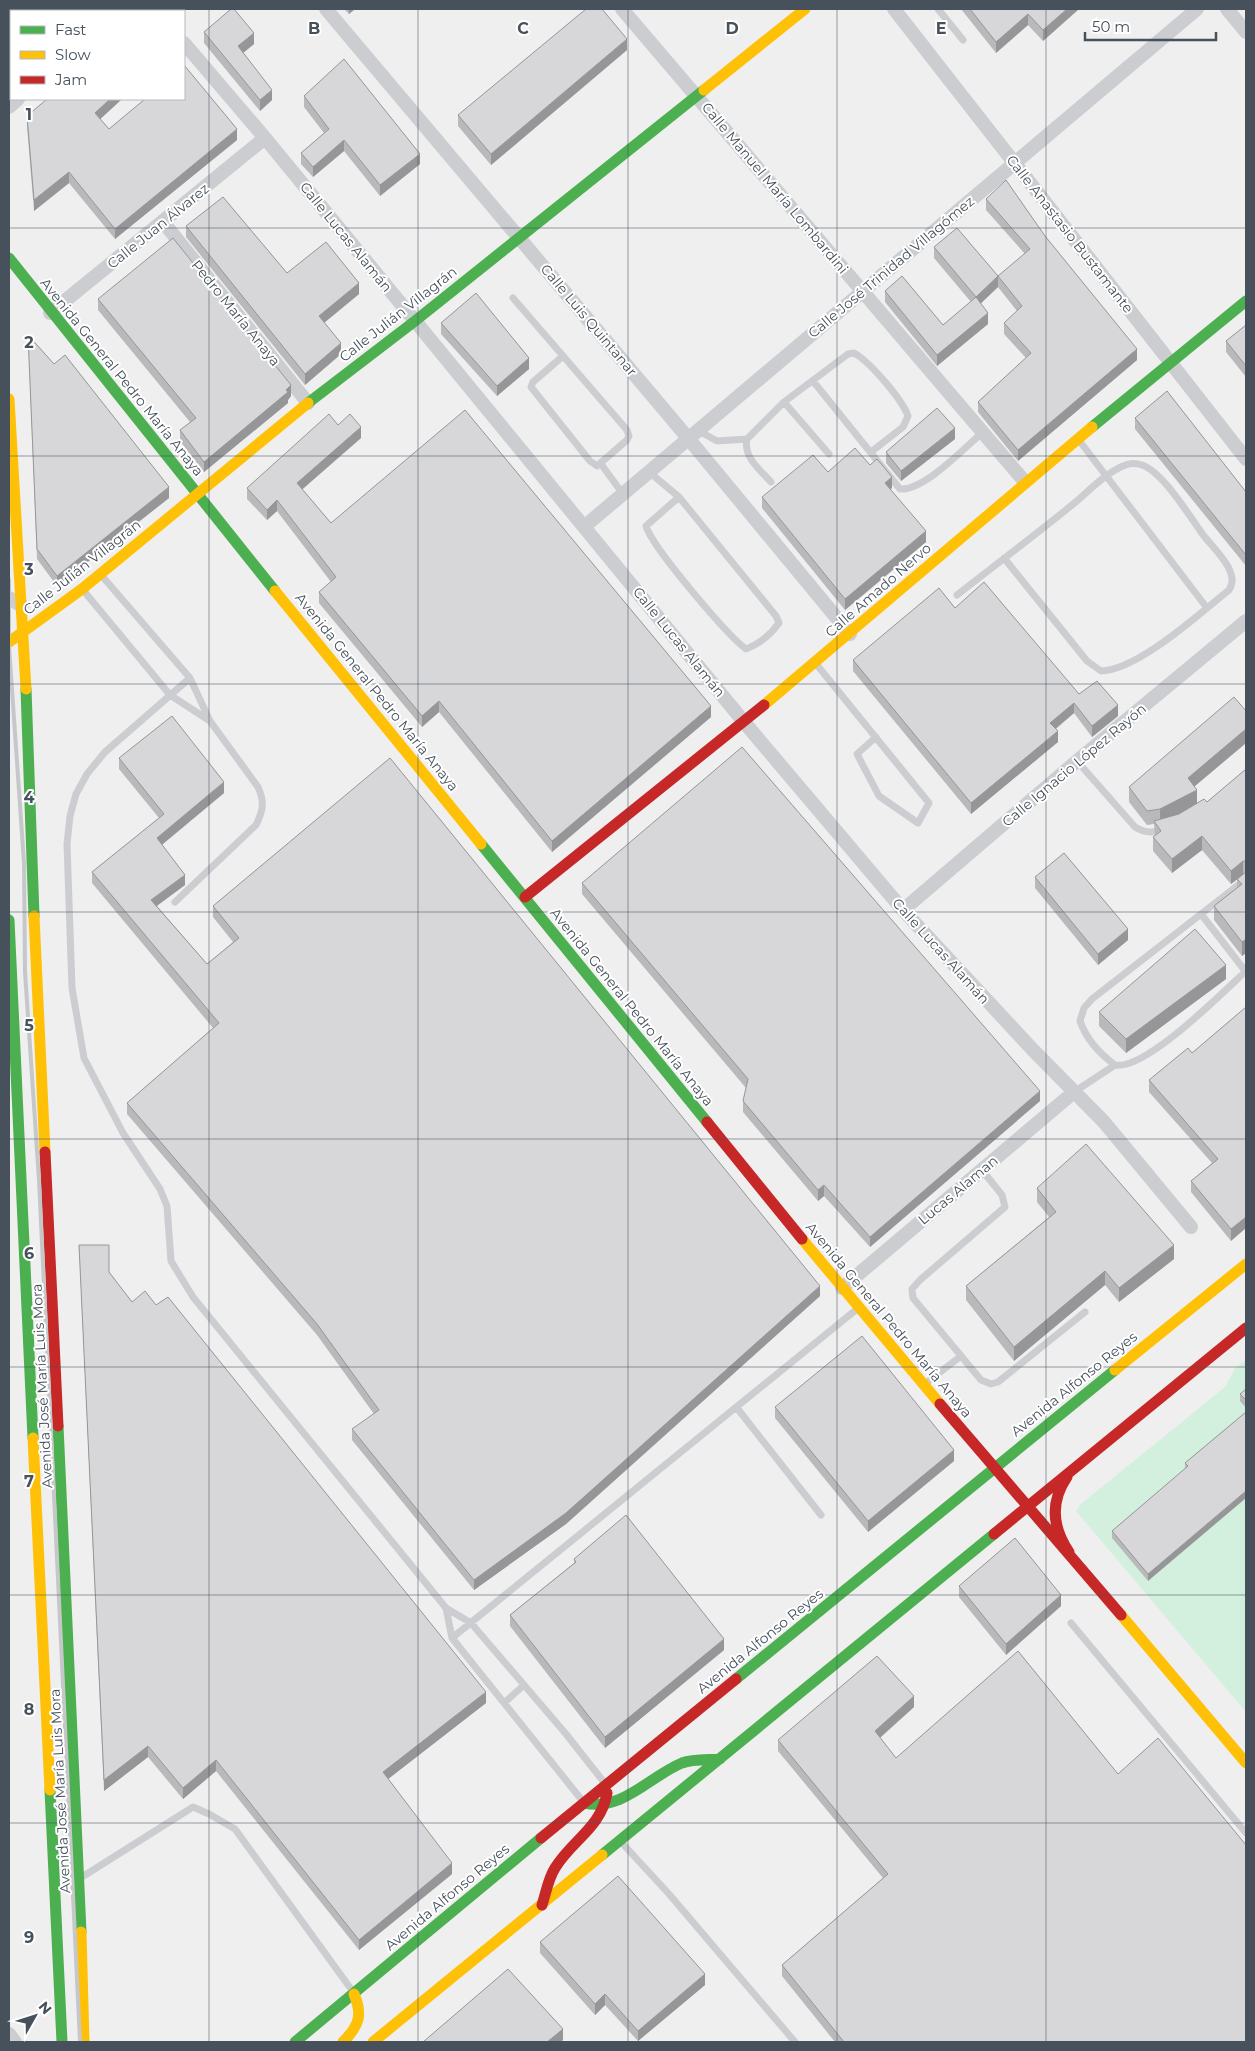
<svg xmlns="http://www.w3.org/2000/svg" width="1255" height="2051" viewBox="0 0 1255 2051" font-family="Montserrat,sans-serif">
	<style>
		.green { fill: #d3efdd }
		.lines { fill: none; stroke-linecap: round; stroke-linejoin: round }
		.lane { stroke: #cbcdd0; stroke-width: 7 }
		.street { stroke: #cbcdd0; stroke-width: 14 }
		.fast { stroke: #4caf50; stroke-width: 11 }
		.slow { stroke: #ffc107; stroke-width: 11 }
		.jam { stroke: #c62828; stroke-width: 11 }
		.rail { stroke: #c5c7c9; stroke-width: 4 }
		.wall { fill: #b9b9bb }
		.shaded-wall { fill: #969698 }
		.building { fill: #d7d7d9; stroke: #969698 }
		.grid { fill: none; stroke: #46515c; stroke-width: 1; stroke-opacity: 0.55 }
		.labels { text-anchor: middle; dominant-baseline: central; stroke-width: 4; stroke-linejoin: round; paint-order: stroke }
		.street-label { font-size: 14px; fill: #46515c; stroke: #fff }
		.grid-label { font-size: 16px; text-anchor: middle; font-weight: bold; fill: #46515c; stroke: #fff; stroke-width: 4; stroke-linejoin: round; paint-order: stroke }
	</style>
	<rect width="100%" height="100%" fill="#f0efef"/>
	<path class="green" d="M1246,1360V1712L1076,1511L1081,1504L1225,1387L1235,1368Z"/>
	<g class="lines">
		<path class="lane" d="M938,9L963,40
			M513,298L627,430L629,436L627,440L597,466L590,461L531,387L533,382L563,356
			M813,381L900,489C924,491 964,448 982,433
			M784,402L829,454
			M697,430L717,441L747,439
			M1078,439L1207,608
			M601,464L623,494
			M649,472L679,497L776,616L779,623C771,634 759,644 746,649C727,635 652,547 646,526L679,497
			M771,482C760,470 743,457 747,439L784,402L848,354L854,353C869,361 902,399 908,416L903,427L871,452
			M102,576L190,678L210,721L258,787C265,802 263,811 256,825L175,902
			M83,590L170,695L210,721
			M957,595C995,565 1034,536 1072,505C1087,493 1104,474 1123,466C1129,463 1136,463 1142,465C1163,472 1190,517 1204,536C1215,550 1241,573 1229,590C1199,614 1138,670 1101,671L1087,661L1004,558
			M817,665L929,803L918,823L879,796L857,754L876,737
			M190,678L105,752L87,774L76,794L70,816L67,844L72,988L84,1058L123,1133L160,1189L167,1206L171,1261L193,1297L446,1608L471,1623L566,1734L603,1781
			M1077,761L1135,827C1145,833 1152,833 1163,830
			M1246,879L1092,999L1084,1008L1080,1021C1086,1038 1100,1054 1115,1065C1145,1071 1222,993 1246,971
			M1201,914L1246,972
			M1074,1092L1115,1065
			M982,1170L1002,1195L1005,1207L920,1280L912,1289L913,1298L981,1380L991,1384L998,1382L1085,1312
			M926,1383L961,1356
			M737,1408L821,1515
			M446,1608L452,1638L581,1799
			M1071,1623L1246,1833
			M452,1638L857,1309
			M504,1703L524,1685
			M622,1843L669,1894L795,2042
			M82,1877L193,1807L209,1814L235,1829L351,1989"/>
		<path class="street" d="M154,9L156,11
			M326,9L688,438L850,634
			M622,9L1025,482
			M894,9L1246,459
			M1227,9L1246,32
			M126,11L129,9
			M184,43L265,138L744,722L903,910L1033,1050L1104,1122L1191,1227
			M9,107L18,99
			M164,223L308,403
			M50,313L265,138
			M585,526L1197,9
			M9,598L22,606
			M903,910L1077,761L1246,621
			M842,1288L1074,1092
			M9,2034L15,2042"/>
		<path class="fast" d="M9,258L275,591
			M308,403L415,321L704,90
			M1092,427L1246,301
			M26,689L34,916
			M481,844L707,1122
			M9,920L33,1438
			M58,1426L81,1932
			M736,1679L1115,1370
			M50,1790L62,2042
			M584,1803C624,1811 648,1777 682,1763C693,1759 707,1760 720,1759
			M602,1855L994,1534
			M295,2042L541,1838"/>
		<path class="slow" d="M704,90L805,9
			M9,399L26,689
			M275,591L481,844
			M9,642L82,589L308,403
			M764,705L1092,427
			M34,916L45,1152
			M802,1239L940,1404
			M1115,1370L1246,1264
			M33,1438L50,1790
			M1121,1615L1246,1763
			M81,1932L84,2042
			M343,2042C359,2026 363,2015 354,1994
			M373,2042L602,1855"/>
		<path class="jam" d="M525,897L764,705
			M707,1122L802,1239
			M45,1152L58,1426
			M940,1404L1121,1615
			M1067,1477C1050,1502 1052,1527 1069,1552
			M994,1534L1246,1328
			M541,1838L736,1679
			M542,1905C546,1893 548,1879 555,1868C572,1840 601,1828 607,1793"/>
		<path class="rail" d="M9,579V636
			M9,646L24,863L25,972L39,1180L80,2042"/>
	</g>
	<path class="wall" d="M344,9H355L349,14Z
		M961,9H1079L1043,41L1028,25L996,53Z
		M204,32L254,44L243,53L272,100L260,111L204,43Z
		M627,50L491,165L458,126V115Z
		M304,96L420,164L380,196L344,151L313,177L301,164V153L324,133L304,107Z
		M122,99L100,119L109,129L237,140L115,239L69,183L34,211L27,126V116Z
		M986,199L1045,236L1137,360L1018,461L978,412V402L1026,358L1004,334V323L1017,311L998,287L981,303L988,324L937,366L885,302V291L943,325L971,302L934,258V247L998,276L1025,254L986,210Z
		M186,226L287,273L359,294L324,323L341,354L305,385L186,237Z
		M98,299L291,396L288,400V403L204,472L180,441V430L190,422L98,310Z
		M441,323L529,369L497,396L441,334Z
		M1246,325V377L1226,352V341Z
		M28,335L169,498L57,586L37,559Z
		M1135,418L1246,492V566L1135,429Z
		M338,425L361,438L302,489L331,523L711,717L552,852L439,712L422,727L319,603V592L331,582L277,511L267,520L247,499V488Z
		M955,439L901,481L886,463V452Z
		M870,465L892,488L890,489L926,542L845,610L762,508V497Z
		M955,608L1079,694L1118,716L1092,737L1074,713L1056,729L1058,742L971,814L853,671V660Z
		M1246,711V743L1194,786L1197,803L1207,802L1246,769V953L1242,956L1214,920V906L1237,888V879L1231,884L1202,850L1172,873L1153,851V837L1155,836L1154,824L1147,825L1129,802V787Z
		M119,758L224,793L162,844L185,885L157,906L207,964L233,942L213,917V906L820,1296L566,1524L474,1590L352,1440V1429L374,1414L317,1335L127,1114V1103L213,1028L92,883V872L159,818L119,769Z
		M1035,877L1128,940L1098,965L1035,888Z
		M582,883L1040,1101L870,1247L824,1196L818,1201L743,1112V1101L746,1088L582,894Z
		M1226,979L1126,1053L1099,1026V1012Z
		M1246,1007L1231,1241L1191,1192V1181L1212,1163L1149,1092V1080L1192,1053Z
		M1037,1188L1174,1259L1119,1302L1105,1285L1014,1361L966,1300V1286L1049,1217L1037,1202Z
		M79,1245L109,1272L132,1302L486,1703L388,1779L452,1874L359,1950L216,1771L183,1799L148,1757L104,1791Z
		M1246,1389V1408L1240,1401V1394Z
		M775,1407L954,1461L868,1532L775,1418Z
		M1246,1412L1148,1581L1112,1538V1531L1185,1469V1463Z
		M574,1559L724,1650L605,1748L510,1626V1615L574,1563Z
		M959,1586L1061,1606L1006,1655L959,1597Z
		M914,1707L880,1738L896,1758L1246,2042H835L782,1976V1965L883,1878L778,1751V1740Z
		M540,1942L705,1985L638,2041L605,2005L595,2015L540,1953Z"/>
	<path class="shaded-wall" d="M87,9H100L97,11H84Z
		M349,9H355L349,14Z
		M1067,9H1079L1043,41V30Z
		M1028,14V25L996,53V42Z
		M254,33V44L238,57V46Z
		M627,39V50L491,165V154Z
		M272,90V100L260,111V100Z
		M110,99H122L95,124V113Z
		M237,129V140L115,239V229Z
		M344,140V151L313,177V167Z
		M420,154V164L380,196V185Z
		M69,172V183L34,211V200Z
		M998,276V287L976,308V297Z
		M359,283V294L319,327V316Z
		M988,313V324L937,366V355Z
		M341,343V354L305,385V374Z
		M1137,349V360L1018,461V450Z
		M529,358V369L497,396V386Z
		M291,385V396L288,400V403L204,472V462Z
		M361,427V438L297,494V483Z
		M955,428V439L901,481V471Z
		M892,477V488L885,494V483Z
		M169,487V498L57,586V576Z
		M277,500V511L267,520V510Z
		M926,531V542L845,610V599Z
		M439,701V712L422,727V716Z
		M1074,703V713L1050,733V723Z
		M1118,705V716L1092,737V726Z
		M711,706V717L552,852V841Z
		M1246,729V743L1188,792V778Z
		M1058,731V742L971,814V803Z
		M224,782V793L157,849V838Z
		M1197,790V804L1160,824V809Z
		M1202,836V850L1172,873V859Z
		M1243,861V875L1231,884V871Z
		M185,875V885L151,910V900Z
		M1128,929V940L1098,965V954Z
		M1246,939V953L1242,956V942Z
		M1226,965V979L1126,1053V1039Z
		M1040,1091V1101L870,1247V1237Z
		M824,1185V1196L818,1201V1190Z
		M1246,1217V1228L1231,1241V1229Z
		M1174,1245V1259L1119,1302V1288Z
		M1105,1271V1285L1014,1361V1347Z
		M820,1286V1296L566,1524L474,1590V1580Z
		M954,1450V1461L868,1532V1521Z
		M1246,1491V1498L1148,1581V1574Z
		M1061,1595V1606L1006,1655V1644Z
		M724,1639V1650L605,1748V1737Z
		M486,1692V1703L383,1783V1772Z
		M914,1696V1707L875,1742V1731Z
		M148,1746V1757L104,1791V1780Z
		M216,1760V1771L183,1799V1788Z
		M452,1863V1874L359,1950V1940Z
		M705,1974V1985L638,2041V2031Z
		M605,1994V2005L595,2015V2004Z
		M563,2029V2040L561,2042H547Z"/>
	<path class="building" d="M35,9H87L84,11H38Z
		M231,9H234L254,33L238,46L272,90L260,100L204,32Z
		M586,9H602L627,39L491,154L458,115Z
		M970,9H1067L1043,30L1028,14L996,42Z
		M344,59L420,154L380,185L344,140L313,167L301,153L329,129L304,96Z
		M184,65L237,129L115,229L69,172L34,200L27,116L47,99H110L95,113L109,129L145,99H184Z
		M1006,180L1045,236L1137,349L1018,450L978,402L1031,353L1004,323L1022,306L998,276L1030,249L986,199Z
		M223,197L287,273L326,242L359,283L319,316L341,343L305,374L186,226Z
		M957,228L998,276L976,297L934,247Z
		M173,238L291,385L286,390L288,392L204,462L180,430L196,418L98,299Z
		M902,276L943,325L976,297L988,313L937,355L885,291Z
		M476,293L529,358L497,386L441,323Z
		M1246,325V366L1226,341Z
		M28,335L54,364L65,355L169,487L57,576L37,549Z
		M1167,391L1246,492V555L1135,418Z
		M937,408L955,428L901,471L886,452Z
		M465,410L711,706L552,841L439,701L422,716L319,592L336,577L277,500L267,510L247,488L329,414L338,425L350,414L361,427L297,483L331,523Z
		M855,448L870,465L877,459L892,477L885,483L926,531L845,599L762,497L813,455L828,472Z
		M984,582L1079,694L1097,681L1118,705L1092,726L1074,703L1050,723L1058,731L971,803L853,660L939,588L955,608Z
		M1234,697L1246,711V729L1188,778L1197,790L1160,809L1147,811L1129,787Z
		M172,716L224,782L157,838L185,875L151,900L207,964L239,938L213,906L390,758L820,1286L566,1513L474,1580L352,1429L379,1410L317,1324L127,1103L219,1023L92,872L164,814L119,758Z
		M742,747L1040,1091L870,1237L824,1185L818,1190L743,1101L748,1079L582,883Z
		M1246,769V861H1243L1231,871L1202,836L1172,859L1153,837L1161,831L1154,821L1179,814L1204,799L1207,802Z
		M1064,853L1128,929L1098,954L1035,877Z
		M1246,872V939L1242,942L1214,906L1242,884L1237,879Z
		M1195,929L1226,965L1126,1039L1099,1012Z
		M1246,1007V1116L1245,1117L1246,1119V1217L1231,1229L1191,1181L1218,1159L1149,1080L1188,1048L1192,1053Z
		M1086,1144L1174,1245L1119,1288L1105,1271L1014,1347L966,1286L1056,1212L1037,1188Z
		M79,1245H109V1272L132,1302L145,1291L156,1305L168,1297L486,1692L383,1772L452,1863L359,1940L216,1760L183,1788L148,1746L104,1780Z
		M862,1336L954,1450L868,1521L775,1407Z
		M1246,1389V1400L1240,1394Z
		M1246,1412V1491L1148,1574L1112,1531L1188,1466L1185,1463Z
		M626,1515L724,1639L605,1737L510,1615L576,1562L574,1559Z
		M1015,1538L1061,1595L1006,1644L959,1586Z
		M1018,1651L1118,1774L1158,1738L1246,1845V2042H844L782,1965L888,1874L778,1740L877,1656L914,1696L875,1731L896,1758Z
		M618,1876L705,1974L638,2031L605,1994L595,2004L540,1942Z
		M508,1969L563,2029L547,2042H423Z"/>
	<path class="grid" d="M209,9V2042M418,9V2042M628,9V2042M837,9V2042M1046,9V2042M9,228H1246M9,456H1246M9,684H1246M9,912H1246M9,1139H1246M9,1367H1246M9,1595H1246M9,1823H1246"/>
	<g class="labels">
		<g class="street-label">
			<text transform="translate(775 188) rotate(50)">Calle Manuel María Lombardini</text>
			<text transform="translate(158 226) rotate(-39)">Calle Juan Álvarez</text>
			<text transform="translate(1070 234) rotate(52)">Calle Anastasio Bustamante</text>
			<text transform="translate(346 237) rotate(51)">Calle Lucas Alamán</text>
			<text transform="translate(891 267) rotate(-40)">Calle José Trinidad Villagómez</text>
			<text transform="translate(236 313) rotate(51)">Pedro María Anaya</text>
			<text transform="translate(398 314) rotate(-38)">Calle Julián Villagrán</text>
			<text transform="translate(589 320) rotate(50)">Calle Luis Quintanar</text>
			<text transform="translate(122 377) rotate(51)">Avenida General Pedro María Anaya</text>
			<text transform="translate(82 567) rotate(-38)">Calle Julián Villagrán</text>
			<text transform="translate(878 590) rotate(-41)">Calle Amado Nervo</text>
			<text transform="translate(679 642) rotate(51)">Calle Lucas Alamán</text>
			<text transform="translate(377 692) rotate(51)">Avenida General Pedro María Anaya</text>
			<text transform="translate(1074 765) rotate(-40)">Calle Ignacio López Rayón</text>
			<text transform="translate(941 951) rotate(48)">Calle Lucas Alamán</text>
			<text transform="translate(632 1007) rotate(51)">Avenida General Pedro María Anaya</text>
			<text transform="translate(958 1190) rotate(-40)">Lucas Alaman</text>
			<text transform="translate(889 1320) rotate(50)">Avenida General Pedro María Anaya</text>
			<text transform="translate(1074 1384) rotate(-39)">Avenida Alfonso Reyes</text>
			<text transform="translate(42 1386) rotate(-93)">Avenida José María Luis Mora</text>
			<text transform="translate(760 1641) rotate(-39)">Avenida Alfonso Reyes</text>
			<text transform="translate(60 1791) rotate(-93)">Avenida José María Luis Mora</text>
			<text transform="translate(447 1897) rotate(-40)">Avenida Alfonso Reyes</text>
		</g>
	</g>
	<g class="grid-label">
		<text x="314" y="34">B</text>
		<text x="523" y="34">C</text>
		<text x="732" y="34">D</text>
		<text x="941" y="34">E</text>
		<text x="29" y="120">1</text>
		<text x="29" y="348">2</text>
		<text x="29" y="575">3</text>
		<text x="29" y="803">4</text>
		<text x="29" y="1031">5</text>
		<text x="29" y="1259">6</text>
		<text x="29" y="1487">7</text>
		<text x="29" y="1715">8</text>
		<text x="29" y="1943">9</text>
	</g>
	<rect width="1255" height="2051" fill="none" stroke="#46515c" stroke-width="20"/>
	<rect x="10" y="10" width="175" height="90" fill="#ffffff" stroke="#b5b9be"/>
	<rect x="20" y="26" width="25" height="8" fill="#4caf50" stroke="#b5b9be"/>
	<text x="55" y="35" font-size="15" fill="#46515c">Fast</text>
	<rect x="20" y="51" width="25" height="8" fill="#ffc107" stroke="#b5b9be"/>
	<text x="55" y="60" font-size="15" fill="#46515c">Slow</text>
	<rect x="20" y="76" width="25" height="8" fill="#c62828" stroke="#b5b9be"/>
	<text x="55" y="85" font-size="15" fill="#46515c">Jam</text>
	<g transform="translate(35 2016) rotate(51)" stroke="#ffffff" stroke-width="4" paint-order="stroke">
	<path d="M0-4L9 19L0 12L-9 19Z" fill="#46515c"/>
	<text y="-8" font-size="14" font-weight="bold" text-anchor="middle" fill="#46515c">N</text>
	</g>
	<path d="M1085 32v8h131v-8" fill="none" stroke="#46515c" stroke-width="2.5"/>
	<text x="1092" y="32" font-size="15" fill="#46515c" stroke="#ffffff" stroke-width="4" paint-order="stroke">50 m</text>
</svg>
